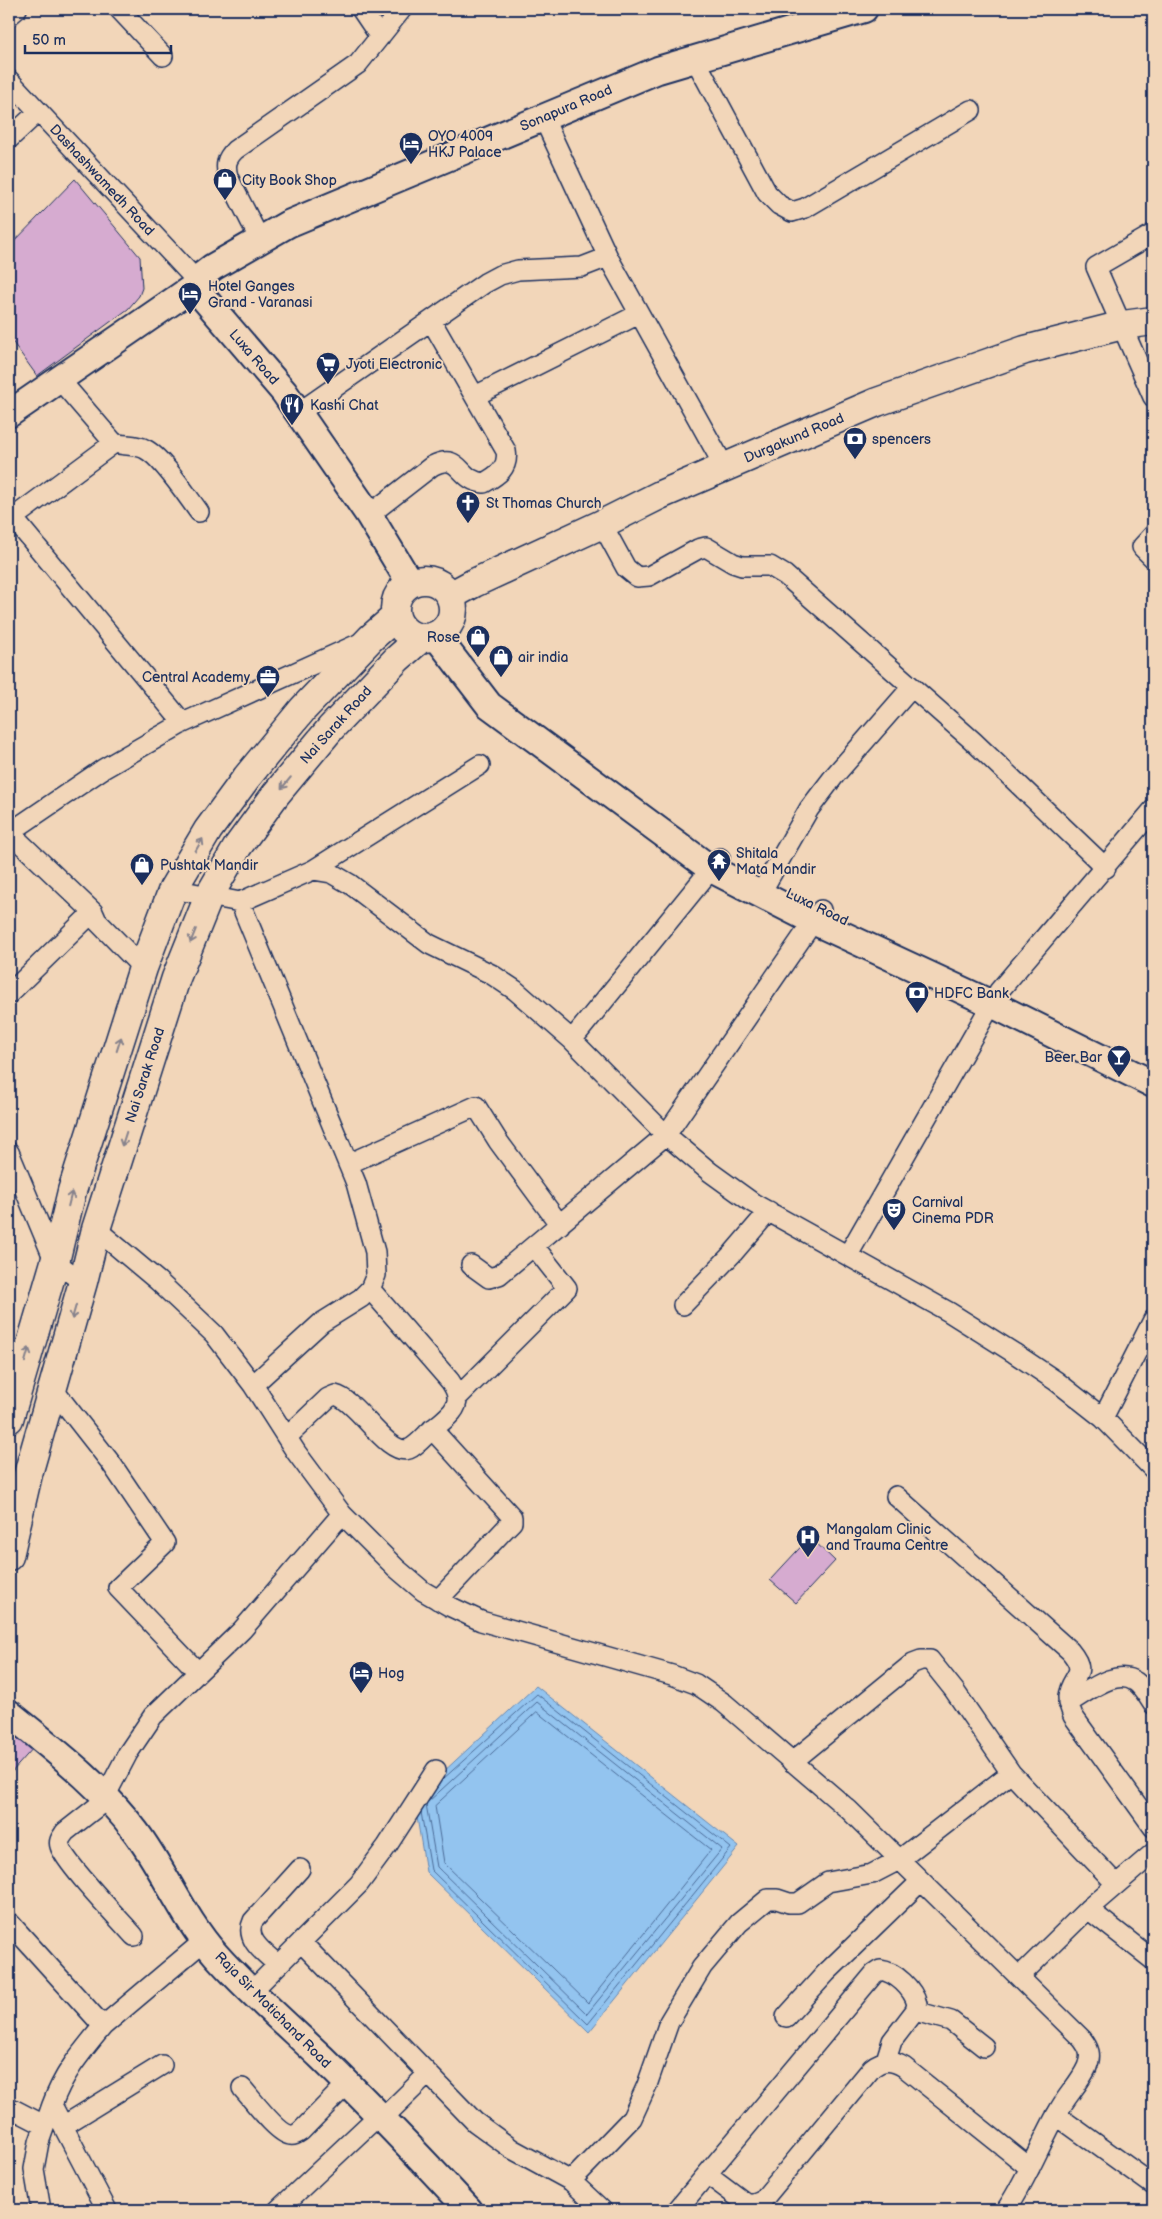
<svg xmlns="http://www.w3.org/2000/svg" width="1162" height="2219" viewBox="0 0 1162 2219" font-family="'Balsamiq Sans',sans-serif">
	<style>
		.water { fill: #93c4ef; stroke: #6388b5 }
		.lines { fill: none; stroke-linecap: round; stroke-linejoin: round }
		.shore { stroke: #4b6b98; stroke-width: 1 }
		.building { fill: #d6abd0; stroke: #1b2f5e }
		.street-casing { stroke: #1b2f5e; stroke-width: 22 }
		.secondary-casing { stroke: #1b2f5e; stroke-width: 30 }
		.primary-casing { stroke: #1b2f5e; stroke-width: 31 }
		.street { stroke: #f2d6b9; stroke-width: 19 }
		.secondary { stroke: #f2d6b9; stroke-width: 26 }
		.primary { stroke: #f2d6b9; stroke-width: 28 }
		.oneway { stroke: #86828c }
		.labels { text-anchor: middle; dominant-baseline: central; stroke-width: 4; stroke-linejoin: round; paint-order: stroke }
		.street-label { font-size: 14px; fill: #1b2f5e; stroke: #f2d6b9 }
		.poi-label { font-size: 14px; fill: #1b2f5e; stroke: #f2d6b9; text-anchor: start }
	</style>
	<rect width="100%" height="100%" fill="#f2d6b9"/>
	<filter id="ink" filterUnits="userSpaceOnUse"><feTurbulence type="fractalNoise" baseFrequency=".02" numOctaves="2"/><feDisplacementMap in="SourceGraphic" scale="10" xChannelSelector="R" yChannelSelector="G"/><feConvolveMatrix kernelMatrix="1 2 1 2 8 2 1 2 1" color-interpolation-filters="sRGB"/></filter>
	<g filter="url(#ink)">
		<path class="water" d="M536,1686L739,1847L589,2032L426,1872L414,1799Z"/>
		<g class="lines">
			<path class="shore" d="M537,1712L711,1850L588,2003L444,1863L435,1806Z
				M426,1804L437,1867L587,2014L722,1849L537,1702L428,1802
				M421,1812L431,1870L588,2024L731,1848L537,1694L442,1780"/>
		</g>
		<path class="building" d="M75,179L140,257L142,288L139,296L128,309L37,376L9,337V247Z
			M810,1537L835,1561L796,1603L770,1580Z
			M9,1721L34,1747L11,1773L9,1771Z"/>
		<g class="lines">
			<defs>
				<path id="street" d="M119,9L163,56
					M361,9L380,37
					M9,16L17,9
					M695,59L767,193L779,205L792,212L805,208L971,110
					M9,80L196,280
					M543,117L608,257L725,468
					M9,139L38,112
					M1153,234L1096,267L1153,397
					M260,240L228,177C225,165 226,159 235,150L358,64L402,9
					M59,379L114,443C124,446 136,444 145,449C162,457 187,496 199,512
					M475,396L639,314
					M298,413L485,283L500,275L518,270L582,267L608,257
					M9,513L183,723
					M369,515L432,466C462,451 457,481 484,483C498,475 509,468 506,451L432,322
					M13,518L114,443
					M602,524L626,568L637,577L649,576L698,549L706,547L733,563L742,566H770L785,575L973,741L1106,868
					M1153,535L1142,547L1153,558
					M9,832L93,912L97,921L143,968
					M9,833L103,769L183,723L358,644
					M313,870L480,765
					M767,882L809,809L835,775L912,687
					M173,889L240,902L313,870L331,873L350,884L429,944L491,974L515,990L572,1040L666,1135L710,1172L753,1203L949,1312L1014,1353L1056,1381L1103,1418L1153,1469
					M240,902L356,1183L375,1252L376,1275L370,1289L361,1298L321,1323L253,1385
					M9,994L93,912
					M572,1040L720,858
					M9,1152L55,1262L83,1282
					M348,1164L476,1106L498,1141L560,1225
					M96,1229L158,1281L214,1334L253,1385L296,1452L342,1514L396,1568L423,1591L449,1606L481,1621L672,1675L696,1684L724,1703L849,1810L1019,1977L1088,1909L1153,1853
					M848,1255L999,991L1153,810
					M471,1265L489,1278L499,1275L666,1135L821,910
					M683,1305L733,1253L769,1211
					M53,1389L111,1463L165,1543L118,1588L198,1672
					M458,1397L567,1288L534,1246
					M1103,1418L1153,1320
					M432,1429L512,1517V1522L507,1527L438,1600
					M287,1437L328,1398L335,1395C358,1400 387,1457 409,1449C416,1446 423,1438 429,1432C437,1426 446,1419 452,1412C461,1401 457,1391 450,1381L370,1289
					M896,1496L1070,1651C1090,1675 1070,1675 1068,1697C1068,1704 1071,1710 1073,1716L1153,1827
					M1068,1703C1087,1693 1115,1667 1136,1682C1143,1687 1148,1697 1153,1704
					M1011,1773L1116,1884
					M105,1797L128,1753L153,1716L242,1630L342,1514
					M107,1799L65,1832C62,1837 58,1840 60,1846C64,1862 120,1920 134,1936
					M1088,1909L1153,1960
					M9,1922L103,2026C81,2053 64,2072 52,2105L107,2210
					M301,1942L475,2122L512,2149L571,2181L602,2210
					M278,1965C265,1953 244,1940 253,1921L300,1869
					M251,1992L359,1884L387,1846L436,1770
					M915,2011L951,2021L984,2047
					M786,2017L826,1973L920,1882
					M103,2026L205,1940
					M242,2088C252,2099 277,2133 290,2135C295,2136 298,2133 301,2131L347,2084
					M9,2107L44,2125
					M1056,2115L1153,2185
					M383,2118L428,2074
					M63,2126L162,2065
					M707,2174L747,2204H754L762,2201L872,2068C883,2059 892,2060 904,2067L1030,2168
					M571,2181L632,2118L647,2085L669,2022L702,1967L739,1923L768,1899H777L789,1903H798L828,1882L872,1874L899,1860L1011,1773L954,1690L930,1660H921L913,1663L792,1762
					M41,2210L34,2169L39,2142L52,2105
					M278,2210L379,2115
					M677,2210L874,1974L880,1970C896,1972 913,1989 917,2004L915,2011L892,2041L886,2060
					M1006,2210C1027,2179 1040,2144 1058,2112C1066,2096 1080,2083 1087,2067C1092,2055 1089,2048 1082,2039L1019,1977"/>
				<path id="secondary" d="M9,414L195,286
					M410,583L369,515L284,392L201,295L195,286L196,280L213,267L288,224L658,70L864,9
					M436,636L489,705L711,869L813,921L992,1004L1153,1084
					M9,1713C53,1749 101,1785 136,1832C165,1871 183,1918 216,1955C249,1992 286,2024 322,2058C372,2107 421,2158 469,2210"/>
				<path id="primary" d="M395 609a29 29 0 1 1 58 0a29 29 0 1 1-58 0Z
					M450,596L474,583L602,524L660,495L877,402L1025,350L1123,325L1153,321
					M9,1419L55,1262L72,1191L143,968L173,889L208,830L247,777L303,709L371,638L395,617
					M9,1556L28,1474L83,1282L96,1229L176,978L209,896L238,846L276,794L331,728L397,659L420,639"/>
			</defs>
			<use href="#street" class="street-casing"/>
			<use href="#secondary" class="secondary-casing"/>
			<use href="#primary" class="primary-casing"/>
			<use href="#street" class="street"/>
			<use href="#secondary" class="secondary"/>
			<use href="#primary" class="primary"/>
		</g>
		<defs><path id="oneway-shaft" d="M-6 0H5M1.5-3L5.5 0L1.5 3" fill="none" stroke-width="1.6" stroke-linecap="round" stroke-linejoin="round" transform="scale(1.25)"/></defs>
		<g class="oneway">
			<use href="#oneway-shaft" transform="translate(286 783) rotate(130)"/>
			<use href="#oneway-shaft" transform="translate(199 845) rotate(-60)"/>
			<use href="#oneway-shaft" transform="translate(193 936) rotate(112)"/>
			<use href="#oneway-shaft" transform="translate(119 1044) rotate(-72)"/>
			<use href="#oneway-shaft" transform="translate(124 1139) rotate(108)"/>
			<use href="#oneway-shaft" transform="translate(70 1199) rotate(-76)"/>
			<use href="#oneway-shaft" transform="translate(74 1312) rotate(106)"/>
			<use href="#oneway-shaft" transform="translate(27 1355) rotate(-74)"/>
		</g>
	</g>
	<defs>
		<symbol id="hotel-pin" viewBox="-11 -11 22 30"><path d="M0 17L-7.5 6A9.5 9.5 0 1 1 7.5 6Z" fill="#1b2f5e" stroke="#f2d6b9"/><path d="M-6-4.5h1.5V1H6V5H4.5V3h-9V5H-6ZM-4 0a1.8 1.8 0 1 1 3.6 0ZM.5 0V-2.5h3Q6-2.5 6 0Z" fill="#fff"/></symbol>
		<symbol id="shop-pin" viewBox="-11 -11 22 30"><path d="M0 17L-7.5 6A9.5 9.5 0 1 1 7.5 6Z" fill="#1b2f5e" stroke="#f2d6b9"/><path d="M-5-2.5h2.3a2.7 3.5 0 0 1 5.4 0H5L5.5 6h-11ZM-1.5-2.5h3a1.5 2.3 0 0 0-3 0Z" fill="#fff"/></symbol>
		<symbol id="supermarket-pin" viewBox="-11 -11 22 30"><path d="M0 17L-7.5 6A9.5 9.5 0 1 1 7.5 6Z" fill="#1b2f5e" stroke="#f2d6b9"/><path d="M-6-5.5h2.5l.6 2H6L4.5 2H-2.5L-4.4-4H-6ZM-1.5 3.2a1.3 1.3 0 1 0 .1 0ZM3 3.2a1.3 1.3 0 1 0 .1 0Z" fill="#fff"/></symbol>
		<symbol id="restaurant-pin" viewBox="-11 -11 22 30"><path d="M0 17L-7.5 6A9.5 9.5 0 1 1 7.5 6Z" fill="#1b2f5e" stroke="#f2d6b9"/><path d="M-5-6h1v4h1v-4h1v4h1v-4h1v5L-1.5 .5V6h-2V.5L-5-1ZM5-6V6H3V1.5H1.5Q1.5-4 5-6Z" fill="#fff"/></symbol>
		<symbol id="bank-pin" viewBox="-11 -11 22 30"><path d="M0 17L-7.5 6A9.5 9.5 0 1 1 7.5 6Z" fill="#1b2f5e" stroke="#f2d6b9"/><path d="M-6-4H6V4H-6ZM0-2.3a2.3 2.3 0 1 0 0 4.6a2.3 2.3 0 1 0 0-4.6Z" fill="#fff"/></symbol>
		<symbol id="church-pin" viewBox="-11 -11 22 30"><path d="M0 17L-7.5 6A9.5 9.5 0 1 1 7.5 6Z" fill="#1b2f5e" stroke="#f2d6b9"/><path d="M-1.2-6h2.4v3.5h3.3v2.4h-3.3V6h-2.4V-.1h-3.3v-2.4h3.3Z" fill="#fff"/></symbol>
		<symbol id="office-pin" viewBox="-11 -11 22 30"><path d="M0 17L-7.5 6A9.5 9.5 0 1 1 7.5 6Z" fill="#1b2f5e" stroke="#f2d6b9"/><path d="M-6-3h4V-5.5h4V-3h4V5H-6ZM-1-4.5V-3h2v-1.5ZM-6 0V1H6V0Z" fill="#fff"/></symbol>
		<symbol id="temple-pin" viewBox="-11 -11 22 30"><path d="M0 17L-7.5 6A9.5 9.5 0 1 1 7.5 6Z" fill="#1b2f5e" stroke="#f2d6b9"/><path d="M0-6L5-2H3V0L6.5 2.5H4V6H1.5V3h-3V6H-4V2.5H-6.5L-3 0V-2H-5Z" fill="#fff"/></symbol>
		<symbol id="bar-pin" viewBox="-11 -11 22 30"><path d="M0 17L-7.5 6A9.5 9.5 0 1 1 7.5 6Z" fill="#1b2f5e" stroke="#f2d6b9"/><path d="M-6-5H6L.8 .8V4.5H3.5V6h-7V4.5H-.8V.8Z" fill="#fff"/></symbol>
		<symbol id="theatre-pin" viewBox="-11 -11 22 30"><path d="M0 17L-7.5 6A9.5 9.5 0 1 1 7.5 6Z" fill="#1b2f5e" stroke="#f2d6b9"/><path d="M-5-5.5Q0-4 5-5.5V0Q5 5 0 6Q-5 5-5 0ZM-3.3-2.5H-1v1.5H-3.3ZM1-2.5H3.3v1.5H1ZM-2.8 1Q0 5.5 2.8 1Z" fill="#fff"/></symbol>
		<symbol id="hospital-pin" viewBox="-11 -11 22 30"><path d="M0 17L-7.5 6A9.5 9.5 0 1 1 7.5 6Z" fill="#1b2f5e" stroke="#f2d6b9"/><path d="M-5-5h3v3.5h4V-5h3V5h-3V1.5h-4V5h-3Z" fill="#fff"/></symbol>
	</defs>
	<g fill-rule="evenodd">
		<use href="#hotel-pin" x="397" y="130" width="28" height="38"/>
		<use href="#shop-pin" x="211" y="166" width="28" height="38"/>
		<use href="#hotel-pin" x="176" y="280" width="28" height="38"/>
		<use href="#supermarket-pin" x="314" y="350" width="28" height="38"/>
		<use href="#restaurant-pin" x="278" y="391" width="28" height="38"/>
		<use href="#bank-pin" x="841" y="425" width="28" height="38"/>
		<use href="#church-pin" x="454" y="489" width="28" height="38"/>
		<use href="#shop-pin" x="464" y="623" width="28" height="38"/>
		<use href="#shop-pin" x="487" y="643" width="28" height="38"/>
		<use href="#office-pin" x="254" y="663" width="28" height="38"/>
		<use href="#temple-pin" x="705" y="847" width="28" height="38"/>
		<use href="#shop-pin" x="128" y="851" width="28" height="38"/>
		<use href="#bank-pin" x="903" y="979" width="28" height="38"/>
		<use href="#bar-pin" x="1105" y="1043" width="28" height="38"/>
		<use href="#theatre-pin" x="880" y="1196" width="28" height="38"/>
		<use href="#hospital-pin" x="794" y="1523" width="28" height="38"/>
		<use href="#hotel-pin" x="347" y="1659" width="28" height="38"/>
	</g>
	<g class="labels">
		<g class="street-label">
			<text transform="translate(566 108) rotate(-23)">Sonapura Road</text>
			<text transform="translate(102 180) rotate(47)">Dashashwamedh Road</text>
			<text transform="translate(254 357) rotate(49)">Luxa Road</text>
			<text transform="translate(794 438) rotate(-23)">Durgakund Road</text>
			<text transform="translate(336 725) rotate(-48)">Nai Sarak Road</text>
			<text transform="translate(817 907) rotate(26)">Luxa Road</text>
			<text transform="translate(145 1075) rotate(-72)">Nai Sarak Road</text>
			<text transform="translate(273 2010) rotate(45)">Raja Sir Motichand Road</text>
		</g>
		<g class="poi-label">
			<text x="428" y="136">OYO 4009<tspan x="428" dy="16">HKJ Palace</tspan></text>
			<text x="242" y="180">City Book Shop</text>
			<text x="208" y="286">Hotel Ganges<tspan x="208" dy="16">Grand - Varanasi</tspan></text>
			<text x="346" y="364">Jyoti Electronic</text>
			<text x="310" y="405">Kashi Chat</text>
			<text x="872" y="439">spencers</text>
			<text x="486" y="503">St Thomas Church</text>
			<text x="460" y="637" text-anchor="end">Rose</text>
			<text x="518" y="657">air india</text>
			<text x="250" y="677" text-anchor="end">Central Academy</text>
			<text x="736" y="853">Shitala<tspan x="736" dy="16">Mata Mandir</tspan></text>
			<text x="160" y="865">Pushtak Mandir</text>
			<text x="934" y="993">HDFC Bank</text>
			<text x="1102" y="1057" text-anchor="end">Beer Bar</text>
			<text x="912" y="1202">Carnival<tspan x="912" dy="16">Cinema PDR</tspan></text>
			<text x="826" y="1529">Mangalam Clinic<tspan x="826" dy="16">and Trauma Centre</tspan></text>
			<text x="378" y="1673">Hog</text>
		</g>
	</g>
	<rect width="1162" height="2219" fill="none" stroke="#f2d6b9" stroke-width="30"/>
	<rect x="15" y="15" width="1132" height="2189" fill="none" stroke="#1b2f5e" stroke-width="2" filter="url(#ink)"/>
	<path d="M25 45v8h146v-8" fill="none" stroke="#1b2f5e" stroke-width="2.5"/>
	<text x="32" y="45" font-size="15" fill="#1b2f5e" stroke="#f2d6b9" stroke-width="4" paint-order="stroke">50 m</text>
</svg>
